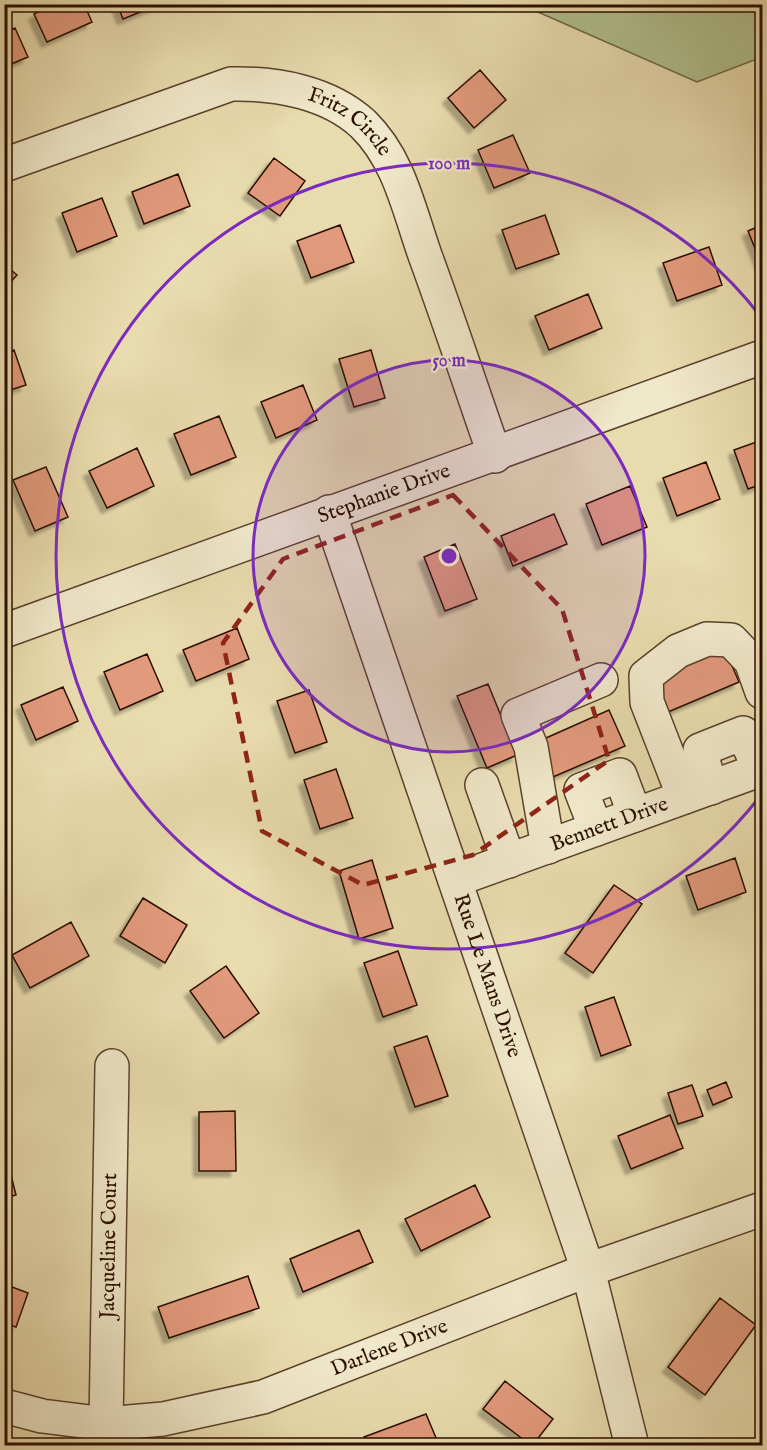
<svg xmlns="http://www.w3.org/2000/svg" width="767" height="1450" viewBox="0 0 767 1450" font-family="'IM FELL English',serif">
	<style>
		.green { fill: #b0c18e; stroke: #6e6848; stroke-width: 1.5 }
		.building { fill: #e19a7b; stroke: #2b0e01; stroke-width: 1.5; filter: url(#shadow) }
		.lines { fill: none; stroke-linecap: round; stroke-linejoin: round }
		.minor-casing { stroke: #5a412c; stroke-width: 36 }
		.minor { stroke: #f0e8ca; stroke-width: 33 }
		.marked { fill: none; stroke: #8f2418; stroke-width: 4.5; stroke-dasharray: 12 8; stroke-linejoin: round }
		.ring { fill: none; stroke: #7b2cbf; stroke-width: 3 }
		.labels { text-anchor: middle; dominant-baseline: central; stroke-width: 4.5; stroke-linejoin: round; paint-order: stroke }
		.street-label { font-size: 21px; fill: #2b0e01; stroke: #f0e8ca }
		.centre { fill: #7b2cbf; stroke: #f0e8ca; stroke-width: 3 }
		.ring-label { font-size: 18px; text-anchor: middle; font-weight: bold; fill: #7b2cbf; stroke: #f0e8ca; stroke-width: 4.5; stroke-linejoin: round; paint-order: stroke }
	</style>
	<defs>
		<filter id="shadow"><feDropShadow dx="-5.5" dy="5.5" stdDeviation="1.5" flood-color="#0004"/></filter>
	</defs>
	<rect width="100%" height="100%" fill="#e8dbad"/>
	<filter id="stains"><feTurbulence type="fractalNoise" baseFrequency=".00333" numOctaves="4"/><feColorMatrix values="0 0 0 0 .2 0 0 0 0 .09 0 0 0 0 .02 0 0 0 .5 -.17"/></filter>
	<radialGradient id="worn" r=".72"><stop offset=".6" stop-color="#630" stop-opacity="0"/><stop offset="1" stop-color="#630" stop-opacity=".3"/></radialGradient>
	<path class="green" d="M522,5H762V57L697,82Z"/>
	<path class="building" d="M55,4H84L92,22L47,42L34,14Z
		M117,4H160L123,19Z
		M15,28L28,57L4,67V33Z
		M480,70L506,100L474,128L448,98Z
		M513,135L530,173L494,188L478,150Z
		M274,158L305,181L280,216L248,193Z
		M178,174L190,206L144,224L132,192Z
		M102,198L117,236L77,252L62,213Z
		M545,215L559,254L516,269L502,230Z
		M340,225L354,262L311,278L297,241Z
		M762,225V266L748,231Z
		M709,247L722,285L677,301L663,263Z
		M4,264L17,275L4,289Z
		M588,294L602,328L549,350L535,316Z
		M14,350L26,385L4,392V354Z
		M371,350L385,398L354,407L339,359Z
		M303,385L317,420L276,438L261,402Z
		M219,416L236,457L191,475L174,434Z
		M762,440V484L748,489L734,450Z
		M137,448L154,486L107,508L89,471Z
		M706,462L720,499L677,516L663,478Z
		M46,467L68,517L35,531L13,480Z
		M630,486L647,527L602,545L586,504Z
		M554,514L567,544L513,566L501,536Z
		M455,544L477,599L445,611L424,557Z
		M237,628L249,659L196,681L183,650Z
		M724,647L739,682L668,712L653,676Z
		M147,654L163,691L120,710L104,672Z
		M488,684L517,755L487,768L457,696Z
		M63,687L78,721L36,740L21,705Z
		M309,690L327,742L295,753L277,701Z
		M609,710L625,746L553,777L537,742Z
		M336,769L353,818L320,829L304,780Z
		M735,858L746,892L698,910L686,876Z
		M372,860L393,928L359,939L339,871Z
		M614,885L642,904L593,973L565,953Z
		M143,898L187,925L165,963L120,936Z
		M71,922L89,956L30,988L12,955Z
		M398,951L417,1005L383,1017L364,963Z
		M226,966L259,1013L224,1038L190,991Z
		M614,997L631,1045L601,1056L585,1007Z
		M427,1036L448,1096L415,1107L394,1047Z
		M726,1082L732,1097L713,1105L707,1090Z
		M692,1085L703,1116L678,1124L668,1093Z
		M235,1111L236,1171H199V1112Z
		M670,1115L683,1148L631,1169L618,1136Z
		M4,1147L16,1195L4,1198Z
		M475,1185L490,1217L421,1251L405,1219Z
		M359,1230L373,1262L303,1292L290,1259Z
		M248,1276L259,1308L169,1338L158,1307Z
		M4,1284L28,1293L16,1327L4,1323Z
		M720,1298L756,1325L705,1395L668,1367Z
		M505,1381L553,1419L532,1446L483,1409Z
		M426,1414L439,1445L367,1446L364,1437Z"/>
	<g class="lines">
		<defs>
			<g id="minor">
				<path id="s1" d="M4,165L231,84C276,83 328,92 363,124C400,160 409,211 426,258C450,324 472,390 495,456"/>
				<path id="s2" d="M329,512L588,1270L632,1446"/>
				<path id="s3" d="M4,631L762,357"/>
				<path d="M482,785L509,861"/>
				<path d="M711,788L700,750L743,733L760,770"/>
				<path d="M684,797L647,702L646,676L678,651L707,639L731,640L751,661L762,692"/>
				<path d="M596,829L581,790L620,775L635,815"/>
				<path d="M548,847L531,747L518,715L601,680"/>
				<path id="s4" d="M455,880L762,769"/>
				<path id="s5" d="M4,1406L42,1416L106,1424L163,1419L263,1397L588,1270L762,1209"/>
				<path id="s6" d="M106,1424L112,1066"/>
			</g>
		</defs>
		<use href="#minor" class="minor-casing"/>
		<use href="#minor" class="minor"/>
	</g>
	<path class="marked" d="M453,495L562,609L609,760L473,855L363,885L262,831L223,643L283,559Z"/>
	<circle cx="449" cy="556" r="196" fill="#7b2cbf" fill-opacity=".12"/>
	<g class="ring">
		<circle cx="449" cy="556" r="196"/>
		<path d="M761 795A393 393 0 1 1 761 317"/>
	</g>
	<g class="labels">
		<g class="street-label">
			<text stroke="none"><textPath href="#s1" startOffset="370">Fritz Circle</textPath></text>
			<text stroke="none"><textPath href="#s3" startOffset="404">Stephanie Drive</textPath></text>
			<text stroke="none"><textPath href="#s4" startOffset="164">Bennett Drive</textPath></text>
			<text stroke="none"><textPath href="#s2" startOffset="490">Rue Le Mans Drive</textPath></text>
			<text stroke="none"><textPath href="#s6" startOffset="178">Jacqueline Court</textPath></text>
			<text stroke="none"><textPath href="#s5" startOffset="399">Darlene Drive</textPath></text>
		</g>
	</g>
	<circle cx="449" cy="556" r="9" class="centre"/>
	<g class="ring-label">
		<text x="449" y="169">100 m</text>
		<text x="449" y="366">50 m</text>
	</g>
	<rect width="767" height="1450" fill="none" stroke="#e8dbad" stroke-width="24"/>
	<rect x="6" y="6" width="755" height="1438" fill="none" stroke="#2b0e01" stroke-width="3"/>
	<rect x="12" y="12" width="743" height="1426" fill="none" stroke="#2b0e01" stroke-width="1.5"/>
	<rect width="100%" height="100%" filter="url(#stains)"/>
	<rect width="100%" height="100%" fill="url(#worn)"/>
</svg>
